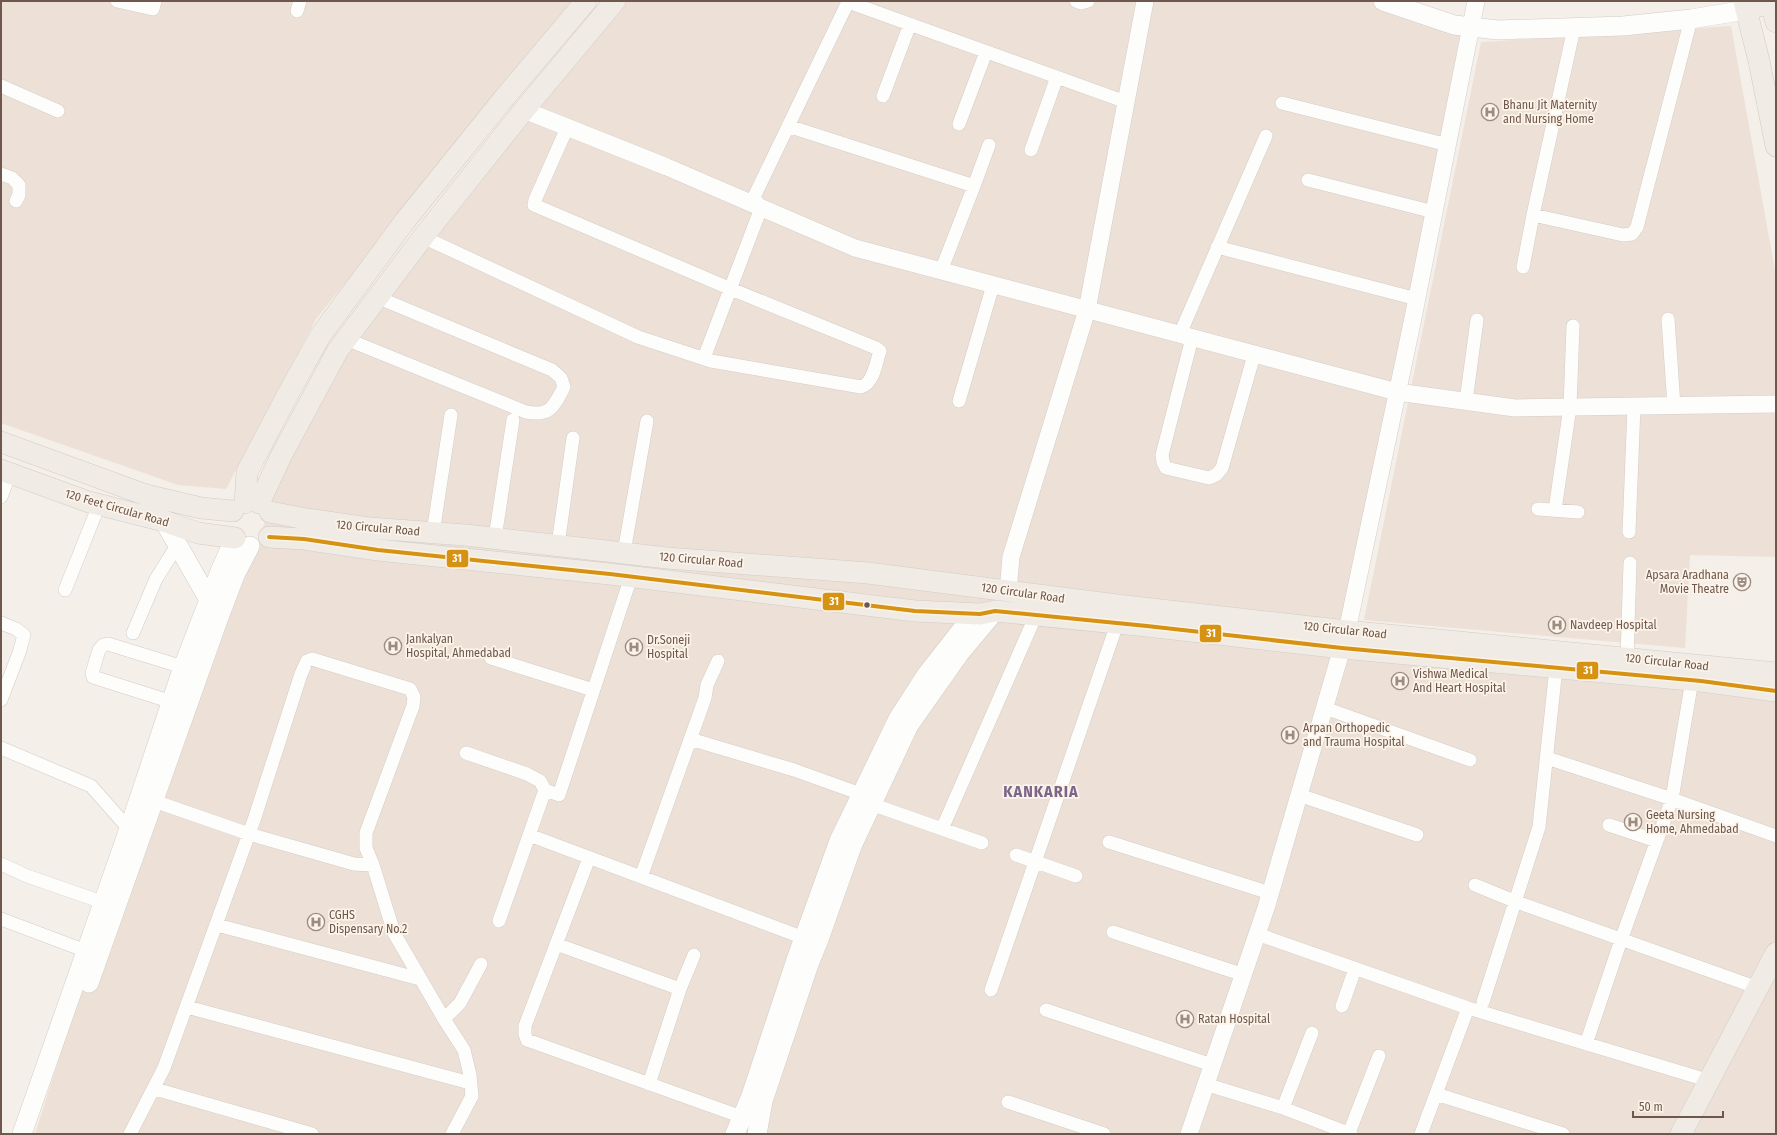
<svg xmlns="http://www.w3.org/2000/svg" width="1777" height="1135" viewBox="0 0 1777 1135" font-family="'Fira Sans Condensed',sans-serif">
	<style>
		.residential { fill: #ede1d7 }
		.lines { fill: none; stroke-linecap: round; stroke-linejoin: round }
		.minor-casing { stroke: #d3ccc7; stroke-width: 14 }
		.tertiary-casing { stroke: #d3ccc7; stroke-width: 18 }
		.secondary-casing { stroke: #d3ccc6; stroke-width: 20 }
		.primary-casing { stroke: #d3cbc6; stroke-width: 22 }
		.minor { stroke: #fdfdfc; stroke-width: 13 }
		.tertiary { stroke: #fdfdfc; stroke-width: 17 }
		.secondary { stroke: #fdfdfc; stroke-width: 19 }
		.primary { stroke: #f0ebe5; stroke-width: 21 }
		.bus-1-casing { stroke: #fdf4e9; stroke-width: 7 }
		.bus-1 { stroke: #d59213; stroke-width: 4 }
		.bus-dot { fill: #6e574c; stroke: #fdf4e9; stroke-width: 1.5 }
		.labels { text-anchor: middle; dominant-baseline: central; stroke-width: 3.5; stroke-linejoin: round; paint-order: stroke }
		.poi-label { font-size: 12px; fill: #6e574c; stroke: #fdf4e9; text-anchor: start }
		.street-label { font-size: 12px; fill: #6e574c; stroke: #fdf4e9 }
		.district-label { font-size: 16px; font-weight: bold; letter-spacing: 1px; fill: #7c658b; stroke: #fdf4e9 }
		.line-badge { stroke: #fdf4e9; stroke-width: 1.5 }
		.badge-label { font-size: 11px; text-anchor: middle; font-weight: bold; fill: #fff }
	</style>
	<rect width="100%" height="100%" fill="#f4efe9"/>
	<path class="residential" d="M1,1H575L316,319L226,489L178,485L1,423Z
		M617,1H1387L1471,27L1344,640L1776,677V1134H35L183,667L254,558L272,497L341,355Z
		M1731,26L1776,276V557L1690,555L1685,648L1364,620L1481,42Z"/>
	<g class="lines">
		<defs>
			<path id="minor" d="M117,1L153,9L155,1
				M1076,1L1081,3L1088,1
				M297,11L300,1
				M1,86L58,111
				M883,96L910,24
				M1282,103L1448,145
				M959,124L986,52
				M788,126L974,186L941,271
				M1031,150L1057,77
				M1,174L12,178L19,185V195L16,201
				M1308,180L1434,212
				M974,186L989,145
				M1533,215L1623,235L1632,234L1637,227L1691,19
				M423,237L638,337L711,361L861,387C873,384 876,364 879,354L880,351L876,348L731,289L534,205L535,200L567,128
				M1217,247L1417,299
				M1523,267L1533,215L1574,28
				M1668,319L1674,406
				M1180,334L1266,136
				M1192,338L1162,455L1163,462L1166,468L1209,478L1216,475L1222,468L1254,355
				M346,339L526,412C550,416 553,408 564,387L561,378L552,370L379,298
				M704,358L761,208L754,197L848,2L1126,102
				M959,401L993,285
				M1466,401L1477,320
				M1,497L10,473
				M1538,509L1578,512
				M1555,510L1570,407L1573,326
				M1629,532L1634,407
				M433,533L451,415
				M495,538L513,420
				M558,545L573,438
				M624,552L647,421
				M65,590L99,505
				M1,623L16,629L24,635L19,653L1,700
				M133,633L156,579L178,544
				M491,658L593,690
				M1627,658L1630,563
				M172,702L93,677L92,673L99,650L103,645L108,644L183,667
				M1325,708L1470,760
				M690,739L794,770L861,794
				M1,748L91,786L129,829
				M466,753L527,774L540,781L545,790
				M1547,758L1672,799L1776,836
				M1299,795L1417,835
				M154,801L249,834L354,864L373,865
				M871,804L982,843
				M1609,825L1657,841
				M942,829L1036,615
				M529,835L804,938
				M1109,842L1270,893
				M1016,855L1076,876
				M589,858L525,1026V1034L527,1040L742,1117
				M1,864L27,876L102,902
				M641,877L705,698L707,685L718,661
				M1475,885L1514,901L1758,988
				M1,919L86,951
				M499,921L545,790L559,795L631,577
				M217,925L420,979
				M1113,932L1244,975
				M1257,934L1468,1008
				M556,944L680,989
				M991,990L1117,624
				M1483,1002L1539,827L1556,668
				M1342,1006L1355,969
				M187,1007L470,1083
				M1046,1010L1212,1065
				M444,1019L460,1003L481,964
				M1586,1044L1621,940L1672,799L1692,680
				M649,1084L680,989L694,955
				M1205,1084L1283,1108L1351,1134
				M155,1089L312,1134
				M1436,1094L1563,1134
				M1008,1102L1104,1134
				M1283,1108L1312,1033
				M1349,1133L1379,1056
				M130,1134L164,1068L254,820L301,674L307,661L312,659L410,689L414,697L413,706L366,833V848L373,865L394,933L444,1019L464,1050L470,1075L472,1096L452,1134
				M1421,1134L1468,1008L1710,1081"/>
			<path id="tertiary" d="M524,110L667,167L855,248L1397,392L1515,408L1776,404
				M1008,591L1011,557L1087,310L1145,1
				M1189,1134L1266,908L1347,631L1412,323L1476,1"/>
			<path id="secondary" d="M1383,1L1454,25L1498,30L1623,26L1691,19L1746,10
				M164,521L209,600
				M89,983L219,617L235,575L250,546
				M22,1134L129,829L183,667L221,569L235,538
				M735,1134L751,1096L796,960L839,841L898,719L927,674L974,614
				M757,1134L763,1101L809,964L818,942L852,846L909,725L959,654L995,611"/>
			<path id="primary" d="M1744,1L1759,61L1776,146
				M1770,1L1776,22
				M1746,10L1775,1
				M1,442L146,495L201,508L233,511
				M1,470L89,502L164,521L198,533L235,538
				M245,503L247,472L288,394L320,336L405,221L505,97L586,1
				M259,503L282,454L338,350L423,237L524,110L615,1
				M270,512L306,519L369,528L465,535L667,558L868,573L1125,606L1347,631L1776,673
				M269,537L304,539L378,550L610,574L915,611L980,614L995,611L1147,626L1342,648L1701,681L1776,691
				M1681,1134L1776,953"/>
		</defs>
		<use href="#minor" class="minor-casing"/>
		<use href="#tertiary" class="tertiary-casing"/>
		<use href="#secondary" class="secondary-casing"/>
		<use href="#primary" class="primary-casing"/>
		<use href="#minor" class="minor"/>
		<use href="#tertiary" class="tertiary"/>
		<use href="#secondary" class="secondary"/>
		<use href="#primary" class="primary"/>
		<defs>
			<path id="bus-1" d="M269,537L304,539L378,550L610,574L915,611L980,614L995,611L1147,626L1342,648L1701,681L1776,691"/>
		</defs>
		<use href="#bus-1" class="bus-1-casing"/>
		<use href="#bus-1" class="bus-1"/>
	</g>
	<defs>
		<symbol id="hospital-ring" viewBox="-11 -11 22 22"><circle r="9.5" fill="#fdf4e9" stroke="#9d8c83" stroke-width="1.5"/><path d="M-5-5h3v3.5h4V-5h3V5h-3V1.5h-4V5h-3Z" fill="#9d8c83"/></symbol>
		<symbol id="theatre-ring" viewBox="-11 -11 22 22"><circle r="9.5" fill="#fdf4e9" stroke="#9d8c83" stroke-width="1.5"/><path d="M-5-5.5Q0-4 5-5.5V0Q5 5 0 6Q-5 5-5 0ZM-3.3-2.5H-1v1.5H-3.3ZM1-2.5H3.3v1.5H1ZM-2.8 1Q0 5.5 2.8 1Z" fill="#9d8c83"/></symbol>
	</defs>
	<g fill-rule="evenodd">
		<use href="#hospital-ring" x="1480" y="102" width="20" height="20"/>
		<use href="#theatre-ring" x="1732" y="572" width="20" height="20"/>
		<use href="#hospital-ring" x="1547" y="615" width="20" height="20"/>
		<use href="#hospital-ring" x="383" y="636" width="20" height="20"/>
		<use href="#hospital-ring" x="624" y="637" width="20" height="20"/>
		<use href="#hospital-ring" x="1390" y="671" width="20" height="20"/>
		<use href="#hospital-ring" x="1280" y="725" width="20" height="20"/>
		<use href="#hospital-ring" x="1623" y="812" width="20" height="20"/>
		<use href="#hospital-ring" x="306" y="912" width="20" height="20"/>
		<use href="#hospital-ring" x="1175" y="1009" width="20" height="20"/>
	</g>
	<circle class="bus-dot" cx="867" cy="605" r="3.5"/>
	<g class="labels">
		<g class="poi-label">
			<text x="1503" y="105">Bhanu Jit Maternity<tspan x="1503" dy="14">and Nursing Home</tspan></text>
			<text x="1729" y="575" text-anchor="end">Apsara Aradhana<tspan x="1729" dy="14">Movie Theatre</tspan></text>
			<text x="1570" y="625">Navdeep Hospital</text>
			<text x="406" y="639">Jankalyan<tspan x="406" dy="14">Hospital, Ahmedabad</tspan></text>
			<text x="647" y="640">Dr.Soneji<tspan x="647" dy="14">Hospital</tspan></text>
			<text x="1413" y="674">Vishwa Medical<tspan x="1413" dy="14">And Heart Hospital</tspan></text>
			<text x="1303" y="728">Arpan Orthopedic<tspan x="1303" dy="14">and Trauma Hospital</tspan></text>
			<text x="1646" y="815">Geeta Nursing<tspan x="1646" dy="14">Home, Ahmedabad</tspan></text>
			<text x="329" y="915">CGHS<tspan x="329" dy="14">Dispensary No.2</tspan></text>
			<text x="1198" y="1019">Ratan Hospital</text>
		</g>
		<g class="street-label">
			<text transform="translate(117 508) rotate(16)">120 Feet Circular Road</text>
			<text transform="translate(378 528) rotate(5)">120 Circular Road</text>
			<text transform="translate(701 560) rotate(5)">120 Circular Road</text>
			<text transform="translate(1023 593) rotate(8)">120 Circular Road</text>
			<text transform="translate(1345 630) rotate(6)">120 Circular Road</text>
			<text transform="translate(1667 662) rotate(6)">120 Circular Road</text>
		</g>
		<g class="district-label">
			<text x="1041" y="791">KANKARIA</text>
		</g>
	</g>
	<g class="line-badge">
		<rect x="446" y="549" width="23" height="19" rx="4" fill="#d59213"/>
		<rect x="822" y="592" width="23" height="19" rx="4" fill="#d59213"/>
		<rect x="1199" y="624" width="23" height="19" rx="4" fill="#d59213"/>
		<rect x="1576" y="661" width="23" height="19" rx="4" fill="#d59213"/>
	</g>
	<g class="badge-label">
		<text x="457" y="562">31</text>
		<text x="834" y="605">31</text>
		<text x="1211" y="637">31</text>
		<text x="1588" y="674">31</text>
	</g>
	<rect width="1777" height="1135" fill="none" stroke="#6e574c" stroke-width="4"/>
	<path d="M1633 1111v6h90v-6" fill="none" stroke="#6e574c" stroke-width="2"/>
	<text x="1639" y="1111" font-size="12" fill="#6e574c" stroke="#fdf4e9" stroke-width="3" paint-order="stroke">50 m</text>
</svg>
